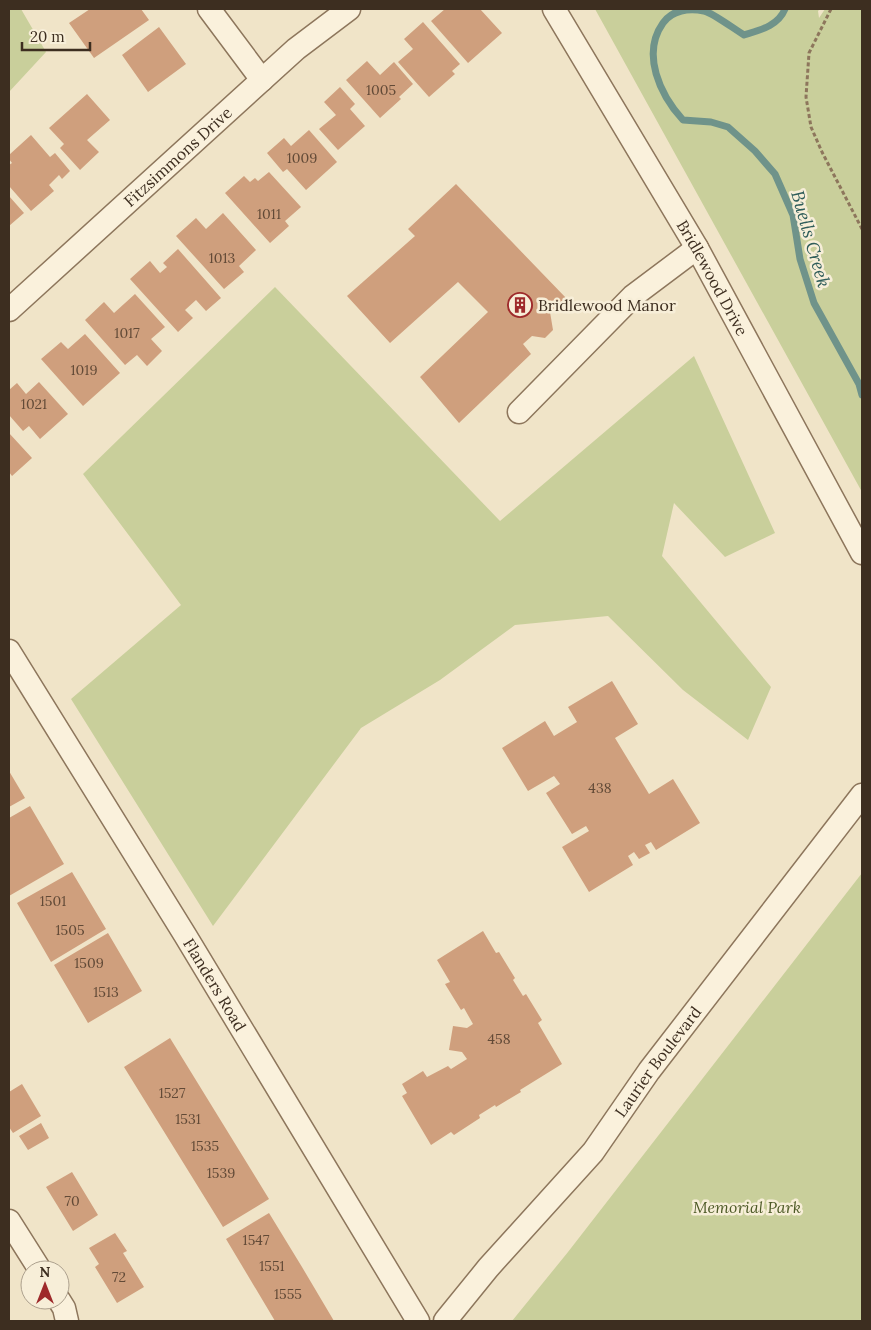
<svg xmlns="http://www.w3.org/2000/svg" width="871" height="1330" viewBox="0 0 871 1330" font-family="Lora,serif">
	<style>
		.green { fill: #c9cf9b }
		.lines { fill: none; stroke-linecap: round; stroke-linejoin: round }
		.stream { stroke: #6f938a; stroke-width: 7 }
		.building { fill: #cf9f7d }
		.minor-casing { stroke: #8d765c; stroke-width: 25 }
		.path { stroke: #8d765c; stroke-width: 3; stroke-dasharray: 4 2.5; stroke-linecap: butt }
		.minor { stroke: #faf1dc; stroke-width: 22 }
		.labels { text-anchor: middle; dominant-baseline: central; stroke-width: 5; stroke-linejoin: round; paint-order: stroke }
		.number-label { font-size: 14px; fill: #624a37 }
		.street-label { font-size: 16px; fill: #3d2e20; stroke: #f7eed8 }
		.poi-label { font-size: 16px; fill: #3d2e20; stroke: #f7eed8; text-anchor: start }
		.park-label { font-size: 16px; font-style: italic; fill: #4d5a26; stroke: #f7eed8 }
		.water-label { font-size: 18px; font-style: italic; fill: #2f5d5a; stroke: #f7eed8 }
	</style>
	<rect width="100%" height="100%" fill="#f0e4c8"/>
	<path class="green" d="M9,9H21L46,52L9,92Z
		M595,9H820L818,11L819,18L825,9H862V492Z
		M275,287L500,521L694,356L775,533L725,557L674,503L662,556L771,687L748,740L683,690L608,616L515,625L440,680L361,728L213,926L71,699L181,605L83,474Z
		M862,873V1321H512L568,1252Z"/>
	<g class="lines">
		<path class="stream" d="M785,9C778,26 760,30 744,35C734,29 713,13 704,11C689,8 672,10 663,23C641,54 660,95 683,120L711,122L728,127L755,151L775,174L793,215L800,259L814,303L859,384L862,395"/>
	</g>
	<path class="building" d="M90,9H141L149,20L94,58L69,23Z
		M445,9H480L502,33L468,63L431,21Z
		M423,22L460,64L452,71L455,74L429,97L398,62L413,49L404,39Z
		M159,27L186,64L148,92L122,55Z
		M367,61L380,75L394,62L413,84L399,97L401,99L380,118L346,80Z
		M340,87L355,104L350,109L365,126L338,150L319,129L336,115L324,102Z
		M87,94L110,120L87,140L99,152L80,170L60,148L64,144L49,128Z
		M309,130L337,162L306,190L287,169L283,172L267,153L284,138L291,146Z
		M31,135L50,157L55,153L70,171L62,179L59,175L49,185L54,191L31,211L9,186V165L12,163L9,159V155Z
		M269,172L301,207L285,221L289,226L270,243L225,193L244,176L250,182L255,178L258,181Z
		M456,184L567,299L550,312L553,330L545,338L532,336L523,344L531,354L459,423L420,377L488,312L458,282L390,343L347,296L415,236L408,229Z
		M9,196L24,213L9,226Z
		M223,213L256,250L239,266L244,272L224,289L176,236L196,218L206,229Z
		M178,249L221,298L206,311L196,300L185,310L193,318L178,332L130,279L150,261L160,273L167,267L163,263Z
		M135,294L165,327L151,339L162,351L147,366L137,355L125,365L85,320L104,302L114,313Z
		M85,334L120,373L83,406L41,359L61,342L68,349Z
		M39,382L68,414L40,439L29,426L23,431L9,415V390L17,383L26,394Z
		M9,433L32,458L12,476L9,472Z
		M612,681L638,724L615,738L649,794L673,779L700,823L656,850L651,842L645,845L650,853L639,859L634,852L628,856L633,865L589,892L562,847L589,831L586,826L572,834L546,793L560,784L554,776L528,791L502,748L545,721L554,736L577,722L568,707Z
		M9,771L25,798L9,807Z
		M30,806L64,864L9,896V818Z
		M72,872L106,929L51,962L17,903Z
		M483,931L496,953L499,952L515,978L513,980L523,996L526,994L542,1020L538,1023L562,1064L520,1090L521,1092L496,1107L495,1105L479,1115L480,1118L454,1135L451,1132L431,1145L402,1096L407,1093L402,1084L423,1071L427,1077L448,1066L451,1069L467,1059L462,1052L449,1050L453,1026L467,1028L473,1024L464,1008L461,1010L445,984L450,982L437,960Z
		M108,933L142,991L88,1023L54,965Z
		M170,1038L269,1199L223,1227L124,1067Z
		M22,1084L41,1116L13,1133L9,1127V1092Z
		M41,1123L49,1138L28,1150L19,1136Z
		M72,1172L98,1215L73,1231L46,1187Z
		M269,1213L302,1267L334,1321H275L226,1239Z
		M115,1233L127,1251L123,1253L144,1287L117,1303L95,1267L99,1264L89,1248Z"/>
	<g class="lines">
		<defs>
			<g id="minor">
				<path d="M209,9L262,80"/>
				<path id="s1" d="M554,9L697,248L862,553"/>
				<path id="s2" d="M9,310L296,49L349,9"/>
				<path d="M519,412L633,296L697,248"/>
				<path id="s3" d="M9,651L185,935L418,1321"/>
				<path d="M9,1221L40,1270"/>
				<path d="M59,1300L64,1308L67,1321"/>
				<path id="s4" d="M445,1321L488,1268L593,1152L649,1071L862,795"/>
			</g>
		</defs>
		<use href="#minor" class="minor-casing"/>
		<path class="path" d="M831,9L809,53L806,97L811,127L822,152L862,229"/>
		<use href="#minor" class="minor"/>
	</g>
	<defs>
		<symbol id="building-ring" viewBox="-11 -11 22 22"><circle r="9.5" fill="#f7eed8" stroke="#9e2a2b" stroke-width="1.5"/><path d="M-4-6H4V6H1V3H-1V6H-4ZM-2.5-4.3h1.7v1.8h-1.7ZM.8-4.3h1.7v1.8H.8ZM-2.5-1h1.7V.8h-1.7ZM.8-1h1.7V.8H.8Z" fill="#9e2a2b"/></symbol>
	</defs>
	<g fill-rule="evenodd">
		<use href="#building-ring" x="506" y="291" width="28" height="28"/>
	</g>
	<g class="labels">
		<g class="number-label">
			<text x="381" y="90">1005</text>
			<text x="302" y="158">1009</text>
			<text x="269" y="214">1011</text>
			<text x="222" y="258">1013</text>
			<text x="127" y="333">1017</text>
			<text x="84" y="370">1019</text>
			<text x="34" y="404">1021</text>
			<text x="600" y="788">438</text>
			<text x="53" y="901">1501</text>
			<text x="70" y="930">1505</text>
			<text x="89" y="963">1509</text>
			<text x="106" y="992">1513</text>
			<text x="499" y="1039">458</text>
			<text x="172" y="1093">1527</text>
			<text x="188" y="1119">1531</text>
			<text x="205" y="1146">1535</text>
			<text x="221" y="1173">1539</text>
			<text x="72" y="1201">70</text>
			<text x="256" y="1240">1547</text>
			<text x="272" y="1266">1551</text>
			<text x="119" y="1277">72</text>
			<text x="288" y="1294">1555</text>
		</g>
		<g class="street-label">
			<text stroke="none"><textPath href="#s2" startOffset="228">Fitzsimmons Drive</textPath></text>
			<text stroke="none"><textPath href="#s1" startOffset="312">Bridlewood Drive</textPath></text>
			<text stroke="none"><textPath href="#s3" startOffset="392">Flanders Road</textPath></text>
			<text stroke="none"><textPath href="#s4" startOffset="336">Laurier Boulevard</textPath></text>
		</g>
		<g class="poi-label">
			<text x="538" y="305">Bridlewood Manor</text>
		</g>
		<g class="park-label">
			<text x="747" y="1207">Memorial Park</text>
		</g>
		<g class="water-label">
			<text transform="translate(811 239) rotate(74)">Buells Creek</text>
		</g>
	</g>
	<rect width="871" height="1330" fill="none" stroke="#3d2e20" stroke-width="20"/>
	<g transform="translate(45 1285)"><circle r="24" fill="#f7eed8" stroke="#ada18e"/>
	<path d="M0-4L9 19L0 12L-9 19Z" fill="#9e2a2b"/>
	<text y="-8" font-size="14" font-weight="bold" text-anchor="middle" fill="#3d2e20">N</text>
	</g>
	<path d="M22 42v8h68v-8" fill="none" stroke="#3d2e20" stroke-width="2.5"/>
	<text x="30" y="42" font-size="15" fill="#3d2e20" stroke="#f7eed8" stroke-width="4" paint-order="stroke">20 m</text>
</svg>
